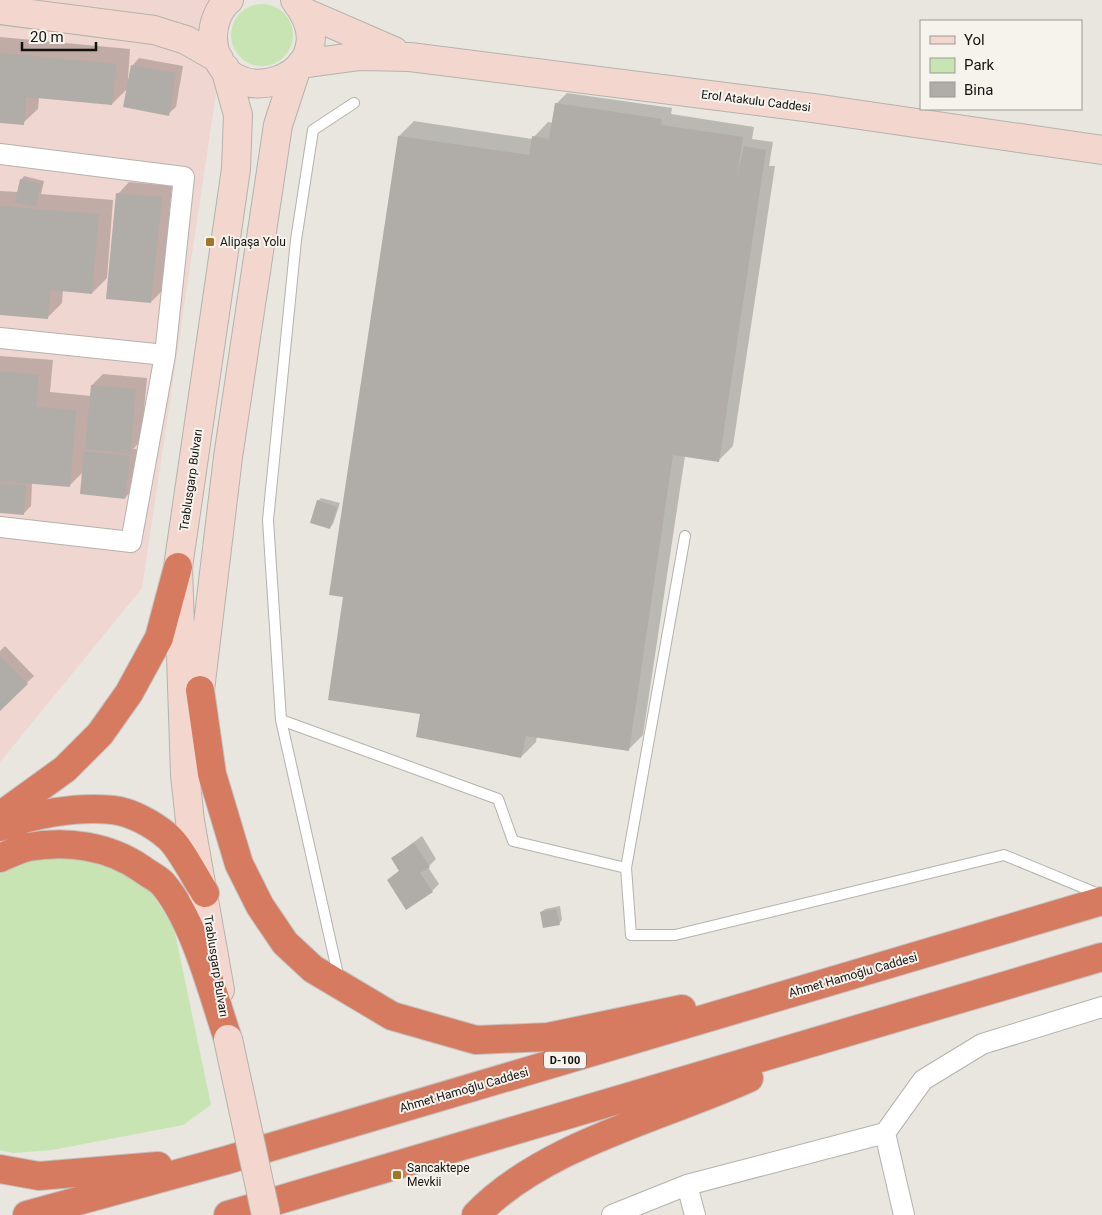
<svg xmlns="http://www.w3.org/2000/svg" width="1102" height="1215" viewBox="0 0 1102 1215" font-family="Roboto,sans-serif">
	<style>
		.industrial { fill: #f0d6d0 }
		.green { fill: #c7e4b2 }
		.shadow { fill: #0003 }
		.building { fill: #b0aca7 }
		.lines { fill: none; stroke-linecap: round; stroke-linejoin: round }
		.lane-casing { stroke: #b4b2ac; stroke-width: 12 }
		.street-casing { stroke: #b4b2ac; stroke-width: 22 }
		.secondary-casing { stroke: #b4b2ac; stroke-width: 30 }
		.highway-casing { stroke: #c2c2c1; stroke-width: 30 }
		.lane { stroke: #fff; stroke-width: 10 }
		.street { stroke: #fff; stroke-width: 20 }
		.secondary { stroke: #f3d7cf; stroke-width: 28 }
		.highway { stroke: #d67a60; stroke-width: 28 }
		.secondary-bridge-casing { stroke: #b4b2ac; stroke-width: 30; stroke-linecap: butt }
		.secondary-bridge { stroke: #f3d7cf; stroke-width: 28 }
		.poi-dot { fill: #a17726; stroke: #f6f3ed; stroke-width: 2 }
		.labels { text-anchor: middle; dominant-baseline: central; stroke-width: 4; stroke-linejoin: round; paint-order: stroke }
		.shield { fill: #f6f3ed; stroke: #575652; stroke-width: 1 }
		.shield-label { font-size: 11px; font-weight: bold; fill: #131310 }
		.street-label { font-size: 12px; fill: #131310; stroke: #f6f3ed }
		.poi-label { font-size: 12px; fill: #131310; stroke: #f6f3ed; text-anchor: start }
	</style>
	<rect width="100%" height="100%" fill="#e8e6df"/>
	<path class="industrial" d="M0,0H230L142,588L0,762Z"/>
	<path class="green" d="M231 35a31 31 0 1 1 62 0a31 31 0 1 1-62 0Z
		M18,855L112,861L148,887L174,928L211,1105L183,1125L52,1150L13,1153L0,1150V865Z"/>
	<path class="shadow" d="M0,37L130,49L128,79L130,80L132,66L139,58L183,66L176,107L168,114L128,88L112,104L39,97L38,109L23,123L0,121Z
		M567,93L672,108L671,114L754,127L752,139L773,142L769,166H775L733,446L718,461L685,456L643,735L628,750L537,736L536,742L521,757L422,713L345,596L330,594L399,136L414,121L532,139L548,122L553,123L556,104Z
		M24,176L44,181L41,194L113,200L107,278L92,293L63,290L62,303L47,318L0,314V191L18,192L21,180Z
		M129,182L172,186L162,291L151,302L118,194Z
		M0,356L53,360L50,392L91,396L92,385L103,374L147,378L141,441L133,449H137L132,490L125,498L83,472L69,486L32,483L31,506L24,513L0,512Z
		M321,498L340,503L333,524L330,527L318,501Z
		M5,646L34,676L0,709V651Z
		M422,836L436,859L428,867L439,884L432,891L388,880L400,870L392,858Z
		M560,906L562,920L559,924L541,912L545,909Z"/>
	<path class="building" d="M0,53L116,64L112,105L26,97L24,125L0,123Z
		M131,65L176,73L169,116L123,107Z
		M555,103L662,119L661,125L743,137L737,177L744,146L766,150L719,462L673,455L629,751L526,736L521,758L416,737L420,714L328,700L343,597L329,595L398,136L529,155L532,136L549,139Z
		M20,179L41,184L36,207L15,202Z
		M116,193L162,197L151,303L106,299Z
		M0,206L99,214L92,294L50,290L48,319L0,315Z
		M0,371L39,375L36,407L76,410L70,487L0,481Z
		M91,385L136,389L130,453L85,449Z
		M84,451L130,456L125,499L80,494Z
		M0,484L26,485L24,515L0,513Z
		M317,500L337,507L330,529L310,523Z
		M0,656L28,684L0,711Z
		M414,843L430,867L420,873L433,892L406,910L387,880L399,871L391,858Z
		M556,909L560,925L543,928L540,912Z"/>
	<g class="lines">
		<defs>
			<path id="lane" d="M685,536L626,868L631,935H675L1004,855L1101,895
				M281,720L498,799L513,841L626,868
				M339,979L281,720L268,520L296,240L313,130L354,103"/>
			<path id="street" d="M0,154L184,177L165,355L131,542L0,527
				M0,338L165,355
				M885,1133L904,1215
				M687,1185L695,1215
				M612,1215L687,1185L885,1133L923,1080L982,1044L1102,1007"/>
			<path id="secondary" d="M229,0C218,9 213,24 213,37C216,122 357,79 295,0
				M0,10L154,30L186,40L219,59
				M304,12L394,51
				M301,64L360,56L410,57L813,108L1102,150
				M199,715L200,690L228,457L278,125L296,70
				M220,990L190,821L185,775L178,567L236,169L238,115L225,68"/>
			<path id="highway" d="M200,690L212,774L239,864L260,906L285,943L313,969L392,1016L476,1040L548,1037L682,1009
				M0,816L65,769L100,734L129,693L159,638L178,567
				M0,827C33,814 77,806 113,810C131,812 153,824 167,836C179,845 196,879 205,893
				M0,858C9,854 19,849 28,847C67,840 109,846 142,869C148,874 158,878 163,884C195,922 212,992 228,1039
				M0,1169L39,1176L158,1166
				M27,1215L227,1160L1102,901
				M228,1215L1102,957
				M476,1215C543,1145 661,1118 749,1078"/>
		</defs>
		<use href="#lane" class="lane-casing"/>
		<use href="#street" class="street-casing"/>
		<use href="#secondary" class="secondary-casing"/>
		<use href="#highway" class="highway-casing"/>
		<use href="#lane" class="lane"/>
		<use href="#street" class="street"/>
		<use href="#secondary" class="secondary"/>
		<use href="#highway" class="highway"/>
		<defs>
			<path id="secondary-bridge" d="M228,1039L266,1215"/>
		</defs>
		<use href="#secondary-bridge" class="secondary-bridge-casing"/>
		<use href="#secondary-bridge" class="secondary-bridge"/>
	</g>
	<g class="poi-dot">
		<rect x="205" y="237" width="10" height="10" rx="2.5"/>
		<rect x="392" y="1170" width="10" height="10" rx="2.5"/>
	</g>
	<g class="labels">
		<rect class="shield" x="544" y="1051.5" width="42" height="17" rx="4"/>
		<g class="shield-label">
			<text x="565" y="1060">D-100</text>
		</g>
		<g class="street-label">
			<text transform="translate(756 101) rotate(7)">Erol Atakulu Caddesi</text>
			<text transform="translate(191 480) rotate(-82)">Trablusgarp Bulvarı</text>
			<text transform="translate(216 966) rotate(81)">Trablusgarp Bulvarı</text>
			<text transform="translate(853 975) rotate(-16)">Ahmet Hamoğlu Caddesi</text>
			<text transform="translate(464 1090) rotate(-16)">Ahmet Hamoğlu Caddesi</text>
		</g>
		<g class="poi-label">
			<text x="220" y="242">Alipaşa Yolu</text>
			<text x="407" y="1168">Sancaktepe<tspan x="407" dy="14">Mevkii</tspan></text>
		</g>
	</g>
	<rect x="920" y="20" width="162" height="90" fill="#f6f3ed" stroke="#9b9995"/>
	<rect x="930" y="36" width="25" height="8" fill="#f3d7cf" stroke="#9b9995"/>
	<text x="964" y="45" font-size="15" fill="#131310">Yol</text>
	<rect x="930" y="58" width="25" height="15" fill="#c7e4b2" stroke="#9b9995"/>
	<text x="964" y="70" font-size="15" fill="#131310">Park</text>
	<rect x="930" y="82" width="25" height="15" fill="#b0aca7" stroke="#9b9995"/>
	<text x="964" y="95" font-size="15" fill="#131310">Bina</text>
	<path d="M22 42v8h74v-8" fill="none" stroke="#131310" stroke-width="2.5"/>
	<text x="30" y="42" font-size="15" fill="#131310" stroke="#f6f3ed" stroke-width="4" paint-order="stroke">20 m</text>
</svg>
